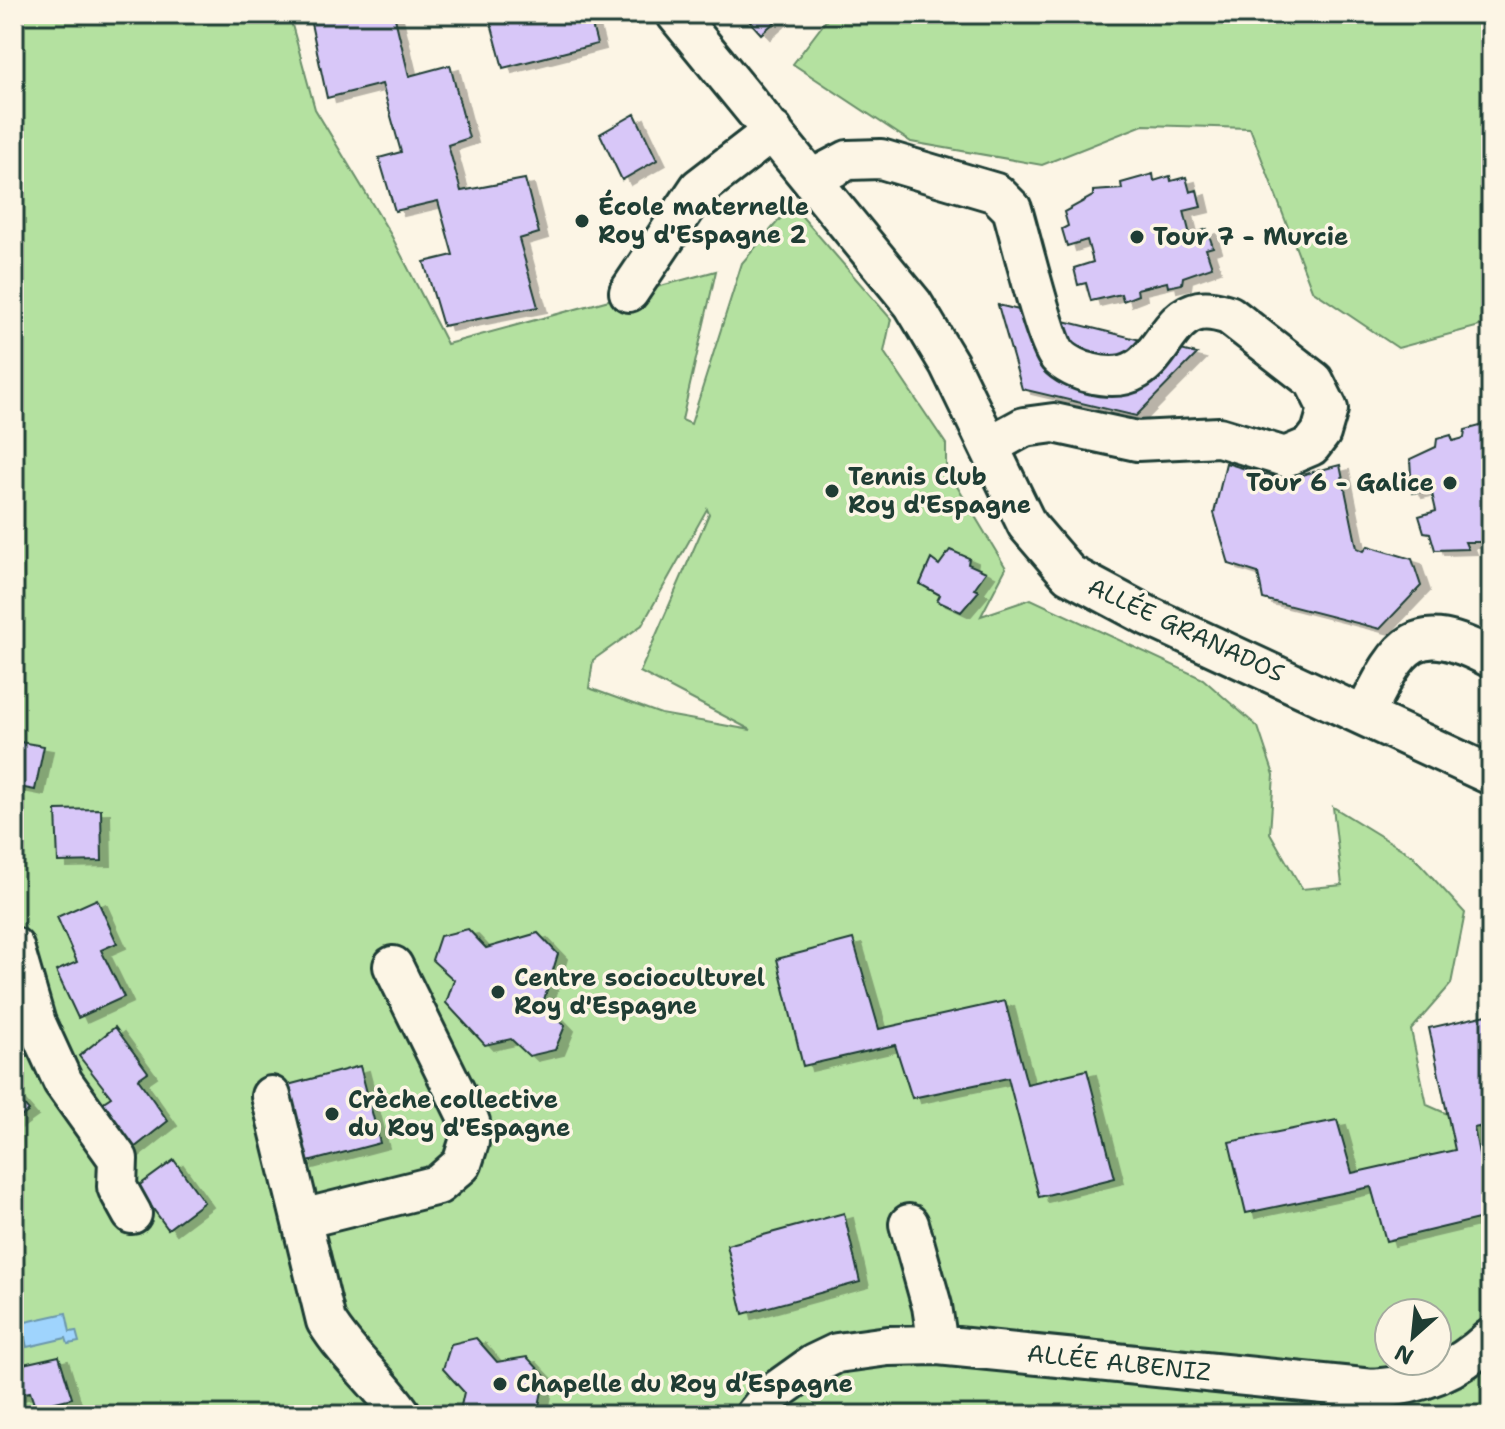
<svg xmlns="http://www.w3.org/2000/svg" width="1505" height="1429" viewBox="0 0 1505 1429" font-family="'Shantell Sans',sans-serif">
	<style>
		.green { fill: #b4e1a0; stroke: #6a8f6a; stroke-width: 2; fill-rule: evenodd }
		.water { fill: #9fd4fd; stroke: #6c98ad; stroke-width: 2 }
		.building { fill: #d8c7f8; stroke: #1f3d34; stroke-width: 2; filter: url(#shadow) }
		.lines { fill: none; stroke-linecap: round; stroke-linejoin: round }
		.minor-casing { stroke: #1f3d34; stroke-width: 44 }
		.minor { stroke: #fcf5e5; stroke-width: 38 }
		.poi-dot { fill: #1f3d34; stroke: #fcf5e5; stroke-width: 3 }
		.labels { text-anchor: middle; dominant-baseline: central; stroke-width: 7; stroke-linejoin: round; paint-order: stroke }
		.poi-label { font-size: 24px; font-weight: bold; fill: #1f3d34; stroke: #fcf5e5; text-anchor: start }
		.street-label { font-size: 24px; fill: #1f3d34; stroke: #fcf5e5 }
	</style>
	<defs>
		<filter id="shadow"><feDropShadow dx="9" dy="5" stdDeviation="0" flood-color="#0004"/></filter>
	</defs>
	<rect width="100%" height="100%" fill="#fcf5e5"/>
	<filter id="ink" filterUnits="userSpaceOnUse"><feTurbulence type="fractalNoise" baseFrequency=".0125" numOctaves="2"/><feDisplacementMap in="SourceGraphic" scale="16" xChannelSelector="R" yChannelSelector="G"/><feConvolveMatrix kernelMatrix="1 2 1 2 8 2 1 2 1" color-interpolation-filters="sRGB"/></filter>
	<g filter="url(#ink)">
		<path class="green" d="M14,14H289L315,109L391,235L447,344L716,271L682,420L691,424L742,263L792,205L891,319L884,352L946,444V468L1006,568L981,616L1031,599L1203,679L1258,727L1274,775L1270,833L1302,889L1342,885L1333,807L1413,856L1465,913L1451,984L1411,1030L1427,1105L1491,1133V1415H14ZM707,509L709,514L640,672L751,730L661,714L589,688L593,660L642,625ZM1389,1313H1437V1361H1389Z
			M831,14H1491V323L1398,348L1312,290L1250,128L1143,125L1042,165L911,142L793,64Z"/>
		<path class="water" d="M66,1313L70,1332L76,1331L79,1342L68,1344L66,1338L27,1347L21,1323Z"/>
		<path class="building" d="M309,14H394L409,76L450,65L469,138L448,145L461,191L525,179L539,233L519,239L538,307L443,326L424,262L453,255L438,201L395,211L379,158L401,152L382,84L327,98Z
			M527,14H589L597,44L503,68L491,23Z
			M743,14H784L761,34Z
			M635,114L657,160L622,180L600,134Z
			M1153,174L1154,181L1170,176L1171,181L1186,177L1190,192L1197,190L1201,207L1184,211L1190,235L1207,229L1213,247L1206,249L1212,267L1183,277L1182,284L1168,287L1167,282L1137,289L1138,295L1123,301L1121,294L1091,301L1086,283L1078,285L1074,268L1093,262L1087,240L1067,246L1062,229L1068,226L1064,212L1093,196V191L1122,189L1121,183Z
			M998,305L1044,316L1197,354L1136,416L1022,389Z
			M1491,423V538H1483V542H1465L1468,549L1435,550L1430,533L1424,532L1419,516L1436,511L1431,489L1413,493L1406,477L1411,475L1410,459L1436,447L1437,439L1451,435L1453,441L1464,438L1465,430Z
			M1226,463L1282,480L1340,465L1357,548L1364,551L1368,546L1412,559L1421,586L1380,629L1263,599L1258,573L1229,564L1214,513Z
			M950,550L969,558L968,564L986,572L974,589L979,591L961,612L937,601L940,595L920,584L931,559L939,565Z
			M14,741L44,746L35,790L14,786Z
			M101,809L102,861L58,862L56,810Z
			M97,899L117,943L101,950L124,997L78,1018L56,971L77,962L57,917Z
			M468,929L486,948L538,933L558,954L543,1003L565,1026L555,1050L529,1056L511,1039L485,1045L446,1003L454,980L432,960L440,936Z
			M853,939L879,1029L1005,1001L1027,1084L1087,1070L1115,1178L1039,1197L1008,1078L912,1098L895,1045L803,1066L777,959Z
			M1491,1014V1124L1474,1128L1491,1216L1386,1241L1371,1187L1246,1213L1229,1142L1337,1120L1352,1173L1455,1150L1429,1028Z
			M115,1027L148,1072L138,1079L168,1121L129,1152L96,1107L111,1097L79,1056Z
			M360,1066L380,1143L304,1163L284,1086Z
			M14,1094L29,1111L14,1122Z
			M174,1160L204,1202L168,1229L137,1187Z
			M844,1213L860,1282L743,1314L727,1245Z
			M476,1338L497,1362L527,1357L545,1376L539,1406L512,1407L510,1415H459L464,1392L443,1369L451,1344Z
			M59,1356L72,1398L35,1407L30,1392L14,1395V1366Z"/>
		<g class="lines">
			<defs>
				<path id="minor" d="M676,14L913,304L949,364L1027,525L1069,574L1148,616L1491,775
					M812,179L848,160L881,159L996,193L1012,209C1020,235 1045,341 1058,356C1065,364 1080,371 1090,373C1161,392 1157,319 1199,311C1209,309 1220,312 1229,315L1314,381L1328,409L1321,433L1311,446L1285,457L1219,437L1137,441L1054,423L1024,427L989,446
					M629,292L699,188L773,131
					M1365,714C1400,645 1412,616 1491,658
					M14,947L36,1023L63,1082L118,1159L117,1187L132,1214
					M271,1096L326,1321C348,1357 379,1381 402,1415
					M302,1219L438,1185L462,1164L469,1142L470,1122L393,966
					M909,1224L932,1306L938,1345
					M755,1415L772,1394L814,1364L837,1353L888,1346L938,1345L1373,1389C1421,1385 1456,1371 1491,1338"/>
			</defs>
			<use href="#minor" class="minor-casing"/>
			<use href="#minor" class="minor"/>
		</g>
	</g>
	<g class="poi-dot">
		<circle cx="582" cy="221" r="8"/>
		<circle cx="1137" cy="237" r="8"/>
		<circle cx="1450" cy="483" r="8"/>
		<circle cx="832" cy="491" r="8"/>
		<circle cx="498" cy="992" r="8"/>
		<circle cx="332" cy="1114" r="8"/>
		<circle cx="500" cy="1384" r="8"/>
	</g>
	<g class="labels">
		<g class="poi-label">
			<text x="598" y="207">École maternelle<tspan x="598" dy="28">Roy d'Espagne 2</tspan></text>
			<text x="1153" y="237">Tour 7 - Murcie</text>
			<text x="848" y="477">Tennis Club<tspan x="848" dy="28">Roy d'Espagne</tspan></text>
			<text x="1434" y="483" text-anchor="end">Tour 6 - Galice</text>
			<text x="514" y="978">Centre socioculturel<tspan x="514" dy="28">Roy d'Espagne</tspan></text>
			<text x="348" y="1100">Crèche collective<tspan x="348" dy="28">du Roy d'Espagne</tspan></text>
			<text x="516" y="1384">Chapelle du Roy d’Espagne</text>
		</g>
		<g class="street-label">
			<text transform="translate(1186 630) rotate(25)">ALLÉE GRANADOS</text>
			<text transform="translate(1119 1363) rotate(6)">ALLÉE ALBENIZ</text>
		</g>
	</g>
	<rect width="1505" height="1429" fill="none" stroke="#fcf5e5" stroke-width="48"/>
	<rect x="24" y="24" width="1457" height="1381" fill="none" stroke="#1f3d34" stroke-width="3" filter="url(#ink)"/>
	<g transform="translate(1413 1337) rotate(207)"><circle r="38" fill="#fcf5e5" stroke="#a4ab9e" stroke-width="2"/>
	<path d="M0-6L14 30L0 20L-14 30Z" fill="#1f3d34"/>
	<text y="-12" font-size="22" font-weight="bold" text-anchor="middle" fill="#1f3d34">N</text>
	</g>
</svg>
